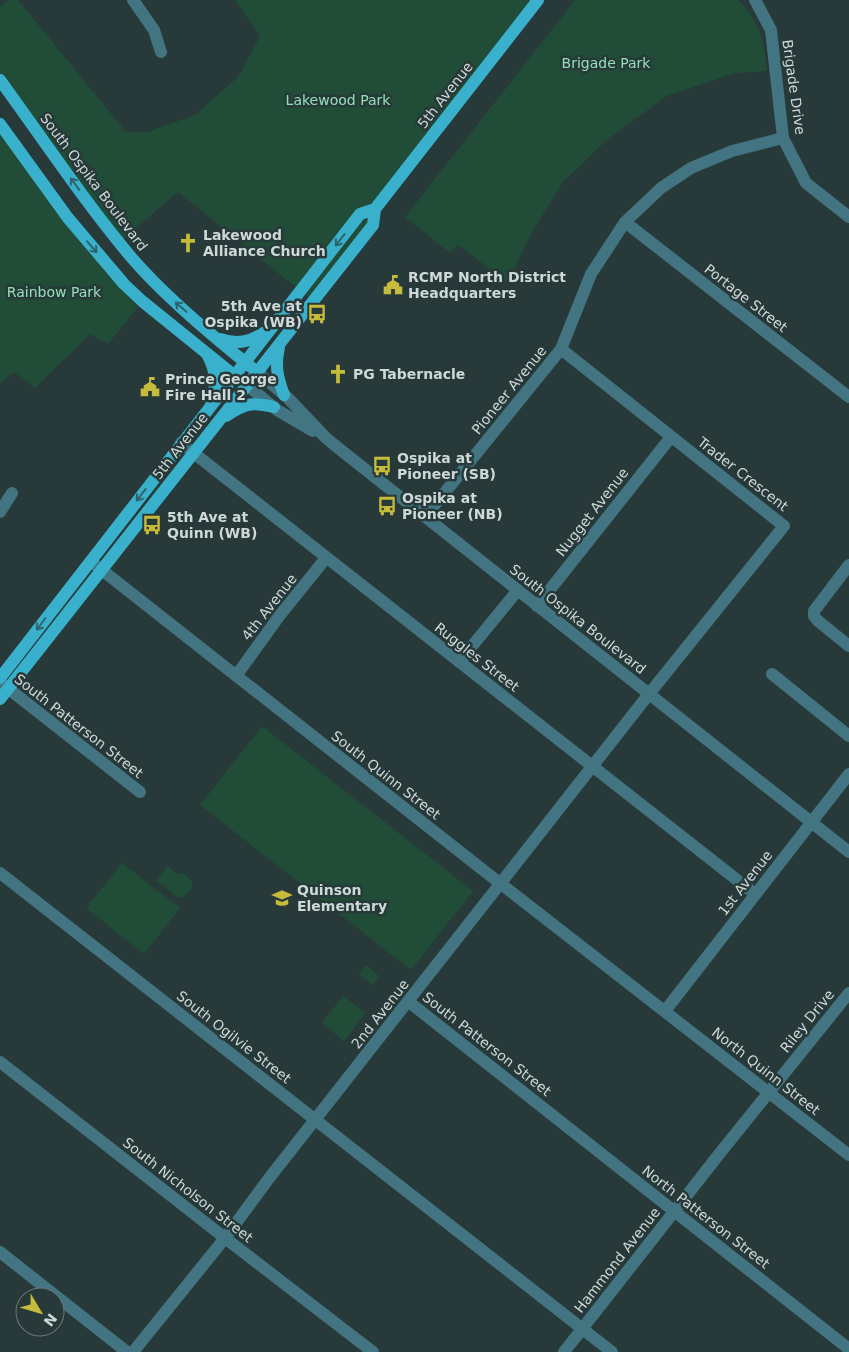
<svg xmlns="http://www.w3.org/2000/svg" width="849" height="1352" viewBox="0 0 849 1352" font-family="'DejaVu Sans',sans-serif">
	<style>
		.green { fill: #214c37 }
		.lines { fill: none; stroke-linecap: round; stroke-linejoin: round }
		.minor { stroke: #427481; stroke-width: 12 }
		.major { stroke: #3ab1cc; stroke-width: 12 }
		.oneway { stroke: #2e636d }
		.labels { text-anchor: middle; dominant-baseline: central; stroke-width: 5; stroke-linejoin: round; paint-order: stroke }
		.park-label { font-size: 14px; fill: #92e1b6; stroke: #28393a }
		.street-label { font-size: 14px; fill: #ced8d8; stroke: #28393a }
		.poi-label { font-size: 14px; font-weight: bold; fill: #ced8d8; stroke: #28393a; text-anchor: start }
	</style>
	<rect width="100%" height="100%" fill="#28393a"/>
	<path class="green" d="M9,0H18L126,132H147L195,115L238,77L260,36L235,0H542L309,298L178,192L115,246L0,80V7Z
		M575,0H738C761,22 764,41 767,71L735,73L667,96L608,139L563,182L532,232L508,283L458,245L450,253L405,217Z
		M0,128L65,222L138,307L108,344L90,334L35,388L14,372L0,384Z
		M262,726L473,891L411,970L200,805Z
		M122,863L180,908L144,954L86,908Z
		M168,866L177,874L183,873L192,881V888L184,897L178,898L156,880Z
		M366,965L380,977L373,985L359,974Z
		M343,996L366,1013L344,1041L322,1023Z"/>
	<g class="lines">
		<path class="minor" d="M133,0L154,30L161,52
			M755,0L771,30L783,138L806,183L849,217
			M625,222L849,397
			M257,372L287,397L326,438L347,455L849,852
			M247,385L277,410L313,431
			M181,443L755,894
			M0,512L12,493
			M425,517L561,349L591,274L625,222L661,188L691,168L732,151L783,138
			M93,563L492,877L849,1155
			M849,565L814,611V616L817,620L849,646
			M537,606L671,437
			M459,662L518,590
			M772,674L849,736
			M236,676L280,615L326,558
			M0,682L140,792
			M0,873L612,1352
			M409,1002L849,1349
			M665,1011L849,774
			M0,1062L225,1238L373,1352
			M0,1252L127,1352
			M133,1352L225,1238L270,1177L649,694L784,526L561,349
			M564,1352L720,1153L849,993"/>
		<path class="major" d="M0,80C43,139 84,201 131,257C164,296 211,335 251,367
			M0,124L68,218L124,284L142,301L241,381
			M220,339C237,345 250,342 265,332
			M279,347C275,366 277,376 284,395
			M208,356C216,371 217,384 211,401
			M226,416C245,403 252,402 274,407
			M0,678L360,214L375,209
			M0,699L373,225L375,209L538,0"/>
	</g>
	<defs><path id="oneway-shaft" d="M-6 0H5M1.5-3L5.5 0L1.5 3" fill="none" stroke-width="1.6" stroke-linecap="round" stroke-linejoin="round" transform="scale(1.25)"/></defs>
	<g class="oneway">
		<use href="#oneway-shaft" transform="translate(75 184) rotate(-126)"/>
		<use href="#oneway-shaft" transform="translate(340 240) rotate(128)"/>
		<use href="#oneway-shaft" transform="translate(92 247) rotate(49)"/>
		<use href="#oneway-shaft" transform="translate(181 307) rotate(-139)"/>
		<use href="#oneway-shaft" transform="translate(141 495) rotate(128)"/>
		<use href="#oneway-shaft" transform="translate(41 624) rotate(127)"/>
	</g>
	<defs>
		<symbol id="church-bare" viewBox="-9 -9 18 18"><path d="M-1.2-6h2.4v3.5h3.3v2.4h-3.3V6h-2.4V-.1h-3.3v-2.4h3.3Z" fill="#c7bb3b" stroke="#28393a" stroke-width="2.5" paint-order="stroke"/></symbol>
		<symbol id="civic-bare" viewBox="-9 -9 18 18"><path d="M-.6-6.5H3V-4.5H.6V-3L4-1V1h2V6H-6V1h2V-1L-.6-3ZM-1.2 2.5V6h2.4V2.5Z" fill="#c7bb3b" stroke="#28393a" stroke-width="2.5" paint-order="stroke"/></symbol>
		<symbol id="bus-bare" viewBox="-9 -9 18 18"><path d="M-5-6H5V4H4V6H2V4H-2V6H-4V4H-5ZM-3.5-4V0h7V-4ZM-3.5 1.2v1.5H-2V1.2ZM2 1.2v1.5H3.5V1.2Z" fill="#c7bb3b" stroke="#28393a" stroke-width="2.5" paint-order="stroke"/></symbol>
		<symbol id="school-bare" viewBox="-9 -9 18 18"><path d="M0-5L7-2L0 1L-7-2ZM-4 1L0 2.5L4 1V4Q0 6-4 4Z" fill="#c7bb3b" stroke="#28393a" stroke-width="2.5" paint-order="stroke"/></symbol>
	</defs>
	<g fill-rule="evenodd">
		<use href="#church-bare" x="174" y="229" width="28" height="28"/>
		<use href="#civic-bare" x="379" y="271" width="28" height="28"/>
		<use href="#bus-bare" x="303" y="300" width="28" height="28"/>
		<use href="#church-bare" x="324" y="360" width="28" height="28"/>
		<use href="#civic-bare" x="136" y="373" width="28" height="28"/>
		<use href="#bus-bare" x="368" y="452" width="28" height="28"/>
		<use href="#bus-bare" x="373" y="492" width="28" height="28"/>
		<use href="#bus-bare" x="138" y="511" width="28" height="28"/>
		<use href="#school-bare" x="268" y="884" width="28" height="28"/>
	</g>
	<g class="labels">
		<g class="park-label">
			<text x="606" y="63">Brigade Park</text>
			<text x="338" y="100">Lakewood Park</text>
			<text x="54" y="292">Rainbow Park</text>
		</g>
		<g class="street-label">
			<text transform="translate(794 87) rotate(82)">Brigade Drive</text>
			<text transform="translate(445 95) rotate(-52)">5th Avenue</text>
			<text transform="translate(94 182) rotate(53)">South Ospika Boulevard</text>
			<text transform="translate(746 298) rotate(38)">Portage Street</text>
			<text transform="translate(509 390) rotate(-51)">Pioneer Avenue</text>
			<text transform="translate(180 446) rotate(-52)">5th Avenue</text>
			<text transform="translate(743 474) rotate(38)">Trader Crescent</text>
			<text transform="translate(592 512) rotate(-52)">Nugget Avenue</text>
			<text transform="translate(269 607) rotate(-52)">4th Avenue</text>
			<text transform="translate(578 619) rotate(38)">South Ospika Boulevard</text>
			<text transform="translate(477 657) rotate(38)">Ruggles Street</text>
			<text transform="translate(79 726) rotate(38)">South Patterson Street</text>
			<text transform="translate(386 775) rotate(38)">South Quinn Street</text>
			<text transform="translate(745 883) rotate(-52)">1st Avenue</text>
			<text transform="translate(380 1014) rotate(-52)">2nd Avenue</text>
			<text transform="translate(807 1021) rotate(-51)">Riley Drive</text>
			<text transform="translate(234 1037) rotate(38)">South Ogilvie Street</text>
			<text transform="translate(487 1044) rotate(38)">South Patterson Street</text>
			<text transform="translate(766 1071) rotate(38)">North Quinn Street</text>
			<text transform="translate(188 1190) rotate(38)">South Nicholson Street</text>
			<text transform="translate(706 1217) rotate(38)">North Patterson Street</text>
			<text transform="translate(617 1260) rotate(-52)">Hammond Avenue</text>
		</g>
		<g class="poi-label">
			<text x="203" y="235">Lakewood<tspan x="203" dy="16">Alliance Church</tspan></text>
			<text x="408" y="277">RCMP North District<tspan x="408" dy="16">Headquarters</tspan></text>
			<text x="302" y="306" text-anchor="end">5th Ave at<tspan x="302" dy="16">Ospika (WB)</tspan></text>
			<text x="353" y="374">PG Tabernacle</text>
			<text x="165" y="379">Prince George<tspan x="165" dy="16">Fire Hall 2</tspan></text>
			<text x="397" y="458">Ospika at<tspan x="397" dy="16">Pioneer (SB)</tspan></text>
			<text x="402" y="498">Ospika at<tspan x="402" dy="16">Pioneer (NB)</tspan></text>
			<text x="167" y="517">5th Ave at<tspan x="167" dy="16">Quinn (WB)</tspan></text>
			<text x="297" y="890">Quinson<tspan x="297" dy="16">Elementary</tspan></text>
		</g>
	</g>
	<g transform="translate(40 1312) rotate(128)"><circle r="24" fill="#28393a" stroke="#6a7979"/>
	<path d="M0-4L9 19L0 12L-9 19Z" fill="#c7bb3b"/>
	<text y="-8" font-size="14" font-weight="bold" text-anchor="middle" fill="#ced8d8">N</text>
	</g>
</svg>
